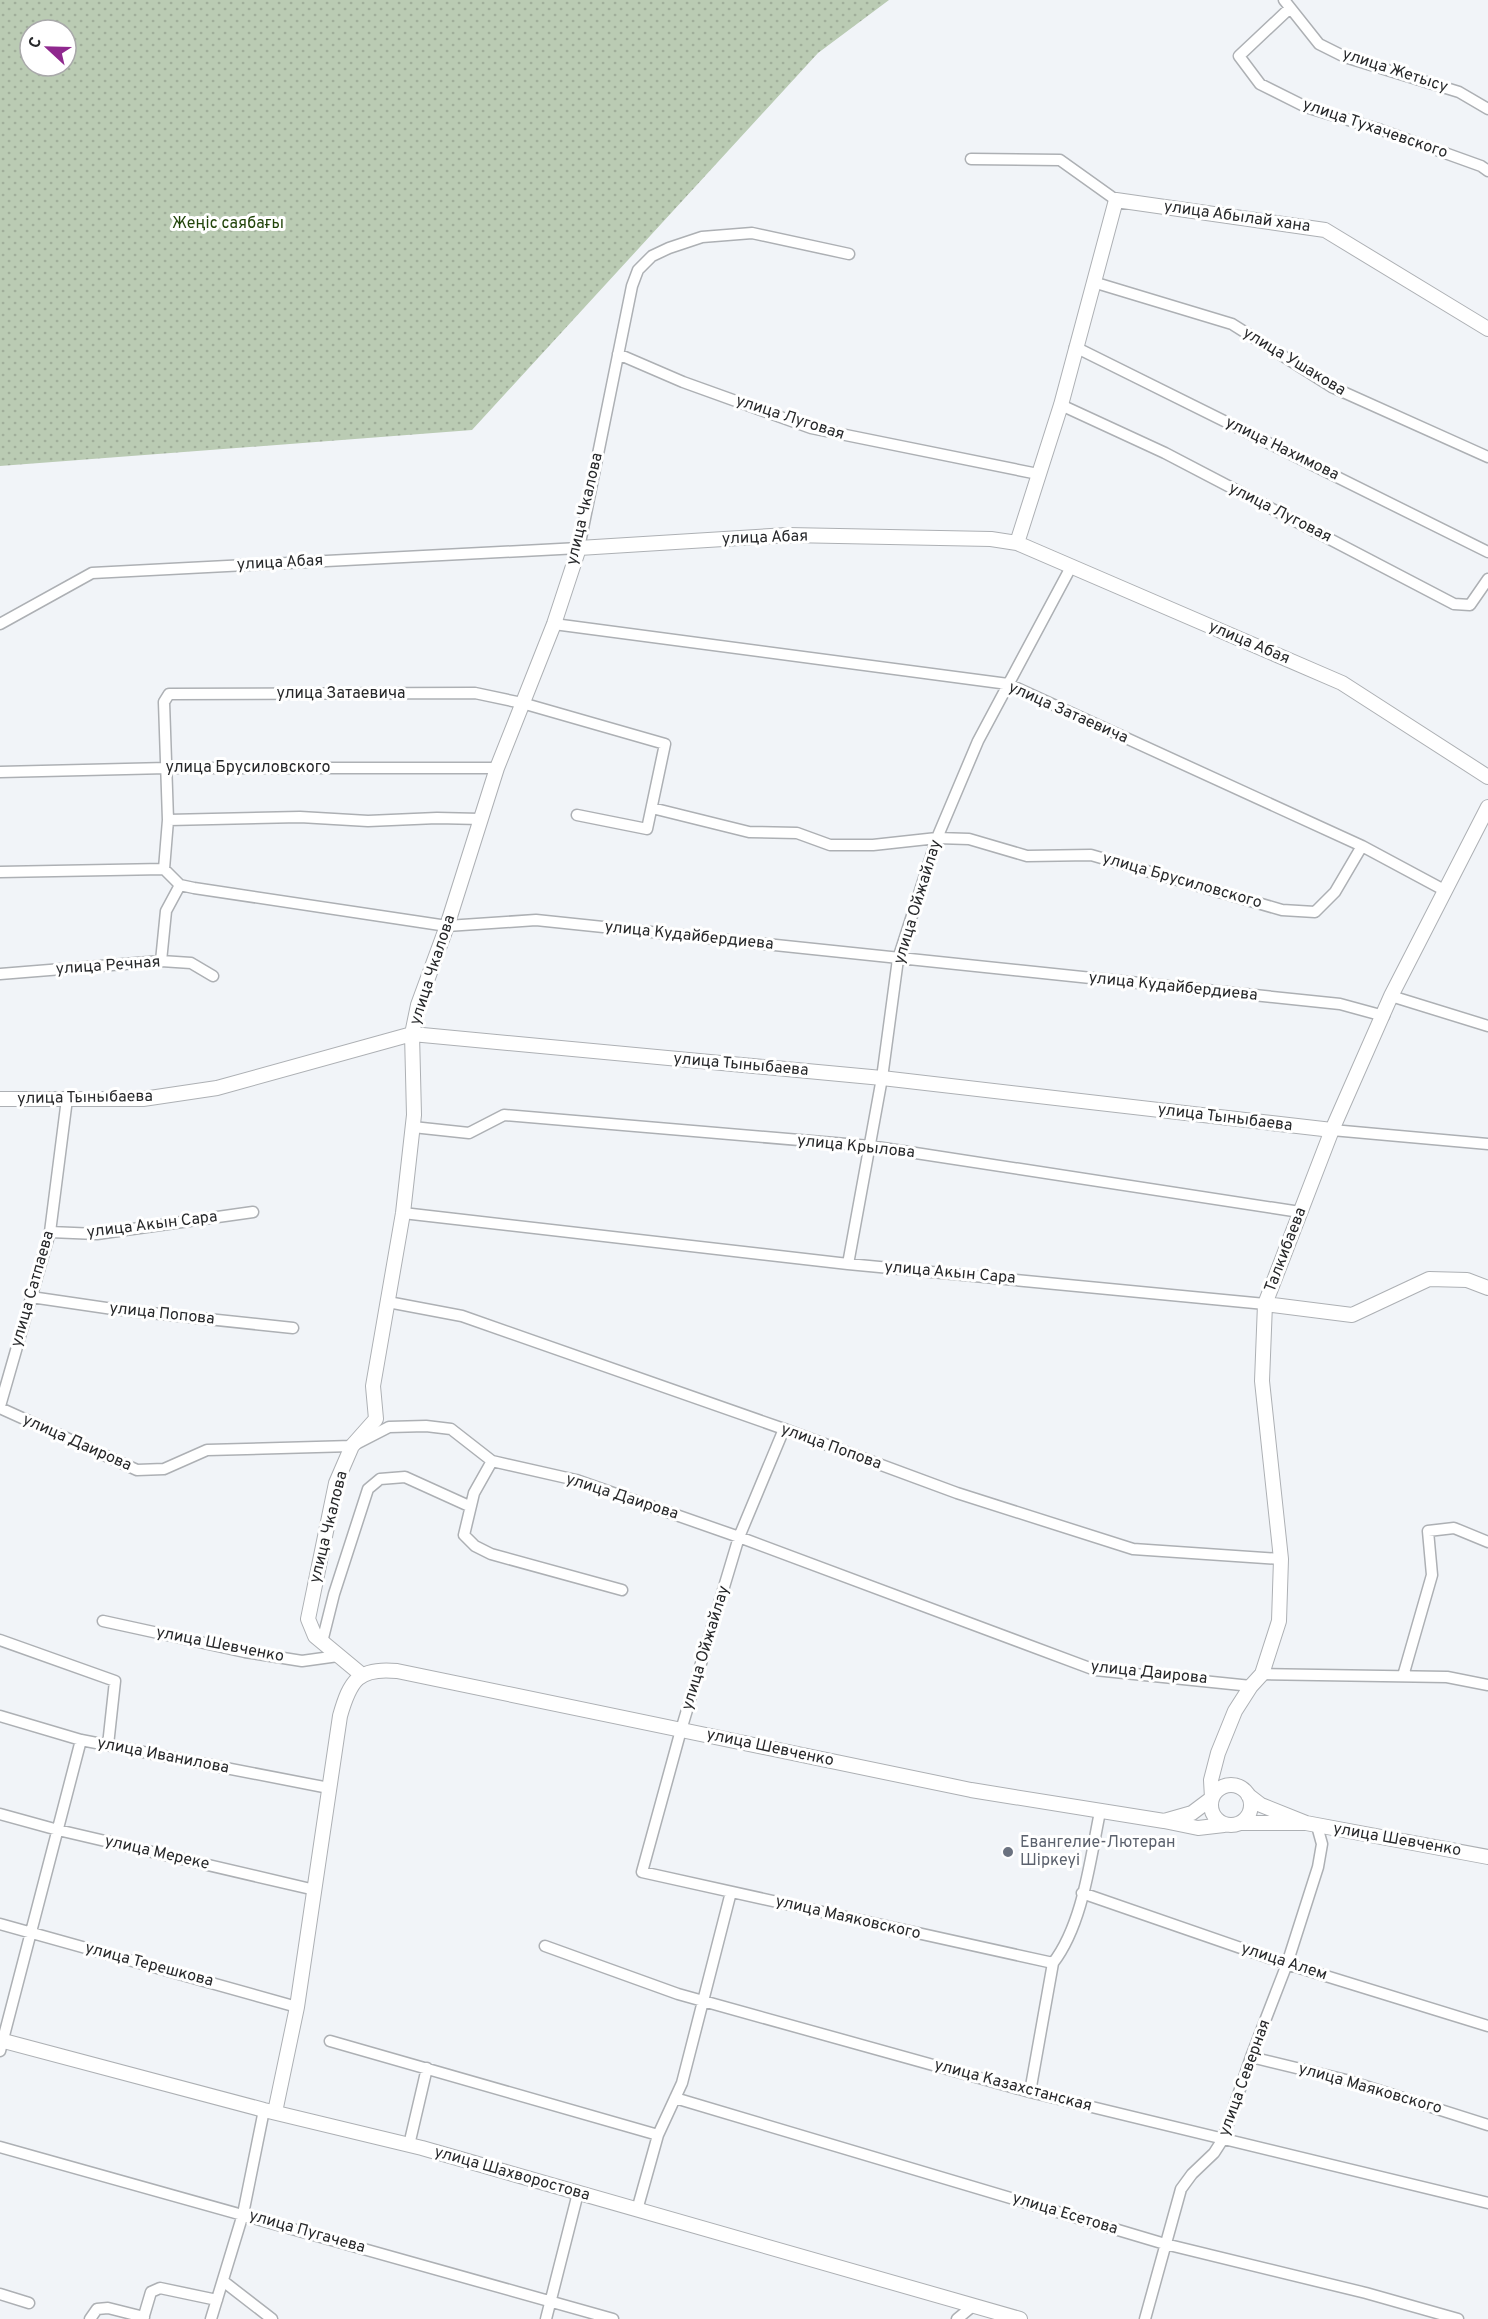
<svg xmlns="http://www.w3.org/2000/svg" width="1488" height="2319" viewBox="0 0 1488 2319" font-family="Overpass,sans-serif">
	<style>
		.park { fill: url(#park-dots); fill-rule: evenodd }
		.lines { fill: none; stroke-linecap: round; stroke-linejoin: round }
		.minor-casing { stroke: #adb0b4; stroke-width: 13 }
		.tertiary-casing { stroke: #adb0b4; stroke-width: 16 }
		.minor { stroke: #fff; stroke-width: 10 }
		.tertiary { stroke: #fff; stroke-width: 14 }
		.worship-dot { fill: #6b7280; stroke: #fff; stroke-width: 2 }
		.labels { text-anchor: middle; dominant-baseline: central; stroke-width: 6; stroke-linejoin: round; paint-order: stroke }
		.street-label { font-size: 16px; fill: #27282a; stroke: #fff }
		.park-label { font-size: 16px; fill: #22450b; stroke: #fff }
		.worship-label { font-size: 16px; fill: #5b616d; stroke: #fff; text-anchor: start }
	</style>
	<defs>
		<pattern id="park-dots" width="8" height="8" patternUnits="userSpaceOnUse" patternTransform="scale(1.5)"><rect width="8" height="8" fill="#bacbb3"/><path d="M2 2h.1M6 6h.1" fill="none" stroke="#a0ae9a" stroke-width="1.8" stroke-linecap="round"/></pattern>
	</defs>
	<rect width="100%" height="100%" fill="#f1f4f8"/>
	<path class="park" d="M0,0H889L818,53L472,430L0,466ZM30,30H66V66H30Z"/>
	<g class="lines">
		<defs>
			<path id="minor" d="M1284,0L1319,44L1345,57L1459,92L1488,109
				M1290,8L1239,56L1260,84L1306,107L1381,130L1481,166L1488,171
				M971,159L1060,160L1116,200
				M1093,282L1232,324L1332,387L1488,457
				M1075,347L1488,552
				M618,354L683,382L811,428L1038,474
				M1061,405L1165,453L1454,604L1470,605L1488,579
				M0,624L92,573L579,548L632,286L638,270L652,256L669,248L702,237L752,233L849,254
				M554,624L1008,684L1362,846L1444,890
				M0,772L167,768H497
				M652,808L749,832L797,833L830,845H873L937,838L969,839L1027,856L1091,855L1282,910L1315,912L1335,892L1362,846
				M168,820L300,817L368,821L437,818L481,819
				M164,869L168,820L164,702L169,694L475,693L522,703L665,744L647,829L577,815
				M0,872L164,869L180,885L194,888L447,926L536,920L1340,1004L1384,1016
				M161,961L166,911L180,885
				M0,974L161,961L191,963L213,976
				M1391,996L1488,1026
				M413,1127L469,1133L504,1115L870,1146L1300,1212
				M1332,1130L1488,1144
				M403,1213L848,1264L1265,1304
				M50,1232L97,1234L253,1212
				M848,1264L882,1078L898,959L937,838L978,741L1071,567
				M31,1297L113,1309L293,1328
				M388,1302L462,1316L784,1429L957,1493L1133,1549L1281,1559
				M0,1406L50,1232L67,1099
				M0,1408L137,1470L164,1469L207,1450L352,1446L389,1427L426,1426L451,1429L492,1461L576,1480L739,1537L1095,1670L1251,1686
				M784,1429L739,1537L681,1730L642,1872L1053,1963
				M492,1461L474,1493L464,1535L475,1546L491,1554L622,1590
				M103,1621L245,1652L302,1661L338,1656
				M0,1640L115,1681L108,1745
				M322,1642L334,1594L368,1489L380,1479L405,1477L469,1506
				M1262,1674L1447,1677L1488,1685
				M1403,1676L1432,1575L1428,1531L1454,1528L1488,1542
				M0,1716L81,1740L329,1788
				M0,1814L58,1830L315,1890
				M1082,1893L1287,1964L1488,2026
				M0,1924L297,2007
				M545,1946L678,1994L1030,2092L1488,2203
				M330,2041L658,2135
				M0,2051L81,1740
				M1251,2057L1346,2080L1488,2125
				M1030,2092L1053,1963C1083,1924 1090,1860 1100,1812
				M675,2098L1165,2244L1366,2293L1458,2319
				M409,2145L427,2068
				M0,2147L613,2319
				M637,2210L658,2135L682,2083L731,1892
				M223,2281L272,2319
				M0,2294L29,2303
				M90,2319L97,2309L108,2308L144,2317
				M143,2319L151,2292L160,2288L217,2300
				M211,2319L243,2214L264,2110
				M546,2319L578,2193
				M957,2319L974,2305
				M1145,2319L1181,2189L1192,2174L1214,2153L1223,2139L1251,2057L1287,1964L1318,1867L1322,1844L1317,1826"/>
			<path id="tertiary" d="M1017,543L1061,405L1116,200L1325,230L1488,329
				M0,1099H143L217,1088L412,1034L882,1078L1332,1130
				M1265,1304L1352,1315L1429,1279L1467,1280L1488,1288
				M362,1675L315,1636L308,1619L336,1483L352,1446L376,1419L373,1386L403,1213L414,1115L412,1034L418,1005L447,926L497,768L554,624L579,548L788,535L991,539L1017,543L1342,683L1488,777
				M1211 1805a20 20 0 1 1 40 0a20 20 0 1 1-40 0Z
				M1241,1823H1306L1261,1805L1248,1795
				M1306,1823L1488,1857
				M1224,1825L1198,1828L1164,1821L1192,1813L1212,1798L1211,1780L1218,1753L1235,1711L1251,1686L1262,1674L1279,1621L1281,1559L1262,1381L1265,1304L1332,1130L1391,996L1488,807
				M0,2040L264,2110L422,2148L1020,2319
				M275,2112L297,2007L340,1716C350,1681 358,1667 397,1671L971,1790L1164,1821"/>
		</defs>
		<use href="#minor" class="minor-casing"/>
		<use href="#tertiary" class="tertiary-casing"/>
		<use href="#minor" class="minor"/>
		<use href="#tertiary" class="tertiary"/>
	</g>
	<circle class="worship-dot" cx="1008" cy="1852" r="6"/>
	<g class="labels">
		<g class="street-label">
			<text transform="translate(1395 71) rotate(18)">улица Жетысу</text>
			<text transform="translate(1375 129) rotate(19)">улица Тухачевского</text>
			<text transform="translate(1237 217) rotate(8)">улица Абылай хана</text>
			<text transform="translate(1294 362) rotate(31)">улица Ушакова</text>
			<text transform="translate(790 418) rotate(18)">улица Луговая</text>
			<text transform="translate(1282 449) rotate(26)">улица Нахимова</text>
			<text transform="translate(585 509) rotate(-77)">улица Чкалова</text>
			<text transform="translate(1280 513) rotate(27)">улица Луговая</text>
			<text transform="translate(765 538) rotate(-2)">улица Абая</text>
			<text transform="translate(280 563) rotate(-3)">улица Абая</text>
			<text transform="translate(1249 643) rotate(23)">улица Абая</text>
			<text x="341" y="694">улица Затаевича</text>
			<text transform="translate(1068 713) rotate(24)">улица Затаевича</text>
			<text x="248" y="768">улица Брусиловского</text>
			<text transform="translate(1182 881) rotate(16)">улица Брусиловского</text>
			<text transform="translate(918 902) rotate(-73)">улица Ойжайлау</text>
			<text transform="translate(689 936) rotate(6)">улица Кудайбердиева</text>
			<text transform="translate(108 966) rotate(-4)">улица Речная</text>
			<text transform="translate(433 970) rotate(-72)">улица Чкалова</text>
			<text transform="translate(1173 987) rotate(6)">улица Кудайбердиева</text>
			<text transform="translate(741 1065) rotate(5)">улица Тыныбаева</text>
			<text transform="translate(85 1098) rotate(-1)">улица Тыныбаева</text>
			<text transform="translate(1225 1118) rotate(7)">улица Тыныбаева</text>
			<text transform="translate(856 1147) rotate(6)">улица Крылова</text>
			<text transform="translate(152 1225) rotate(-7)">улица Акын Сара</text>
			<text transform="translate(1286 1250) rotate(-69)">Талкибаева</text>
			<text transform="translate(950 1273) rotate(5)">улица Акын Сара</text>
			<text transform="translate(33 1289) rotate(-74)">улица Сатпаева</text>
			<text transform="translate(162 1314) rotate(6)">улица Попова</text>
			<text transform="translate(77 1443) rotate(24)">улица Даирова</text>
			<text transform="translate(831 1447) rotate(20)">улица Попова</text>
			<text transform="translate(622 1497) rotate(18)">улица Даирова</text>
			<text transform="translate(329 1527) rotate(-76)">улица Чкалова</text>
			<text transform="translate(220 1645) rotate(11)">улица Шевченко</text>
			<text transform="translate(706 1648) rotate(-73)">улица Ойжайлау</text>
			<text transform="translate(1149 1673) rotate(6)">улица Даирова</text>
			<text transform="translate(770 1748) rotate(12)">улица Шевченко</text>
			<text transform="translate(163 1756) rotate(11)">улица Иванилова</text>
			<text transform="translate(1397 1840) rotate(10)">улица Шевченко</text>
			<text transform="translate(157 1853) rotate(13)">улица Мереке</text>
			<text transform="translate(848 1918) rotate(13)">улица Маяковского</text>
			<text transform="translate(1284 1962) rotate(18)">улица Алем</text>
			<text transform="translate(149 1965) rotate(15)">улица Терешкова</text>
			<text transform="translate(1245 2078) rotate(-70)">улица Северная</text>
			<text transform="translate(1013 2086) rotate(15)">улица Казахстанская</text>
			<text transform="translate(1370 2089) rotate(16)">улица Маяковского</text>
			<text transform="translate(512 2174) rotate(16)">улица Шахворостова</text>
			<text transform="translate(1065 2214) rotate(17)">улица Есетова</text>
			<text transform="translate(307 2232) rotate(16)">улица Пугачева</text>
		</g>
		<g class="park-label">
			<text x="228" y="224">Жеңіс саябағы</text>
		</g>
		<g class="worship-label">
			<text x="1020" y="1843">Евангелие-Лютеран<tspan x="1020" dy="18">Шіркеуі</tspan></text>
		</g>
	</g>
	<g transform="translate(48 48) rotate(292)"><circle r="28" fill="#ffffff" stroke="#a9a9aa" stroke-width="1.5"/>
	<path d="M0-4.5L10 22L0 15L-10 22Z" fill="#8f288e"/>
	<text y="-9" font-size="16" font-weight="bold" text-anchor="middle" fill="#27282a">С</text>
	</g>
</svg>
